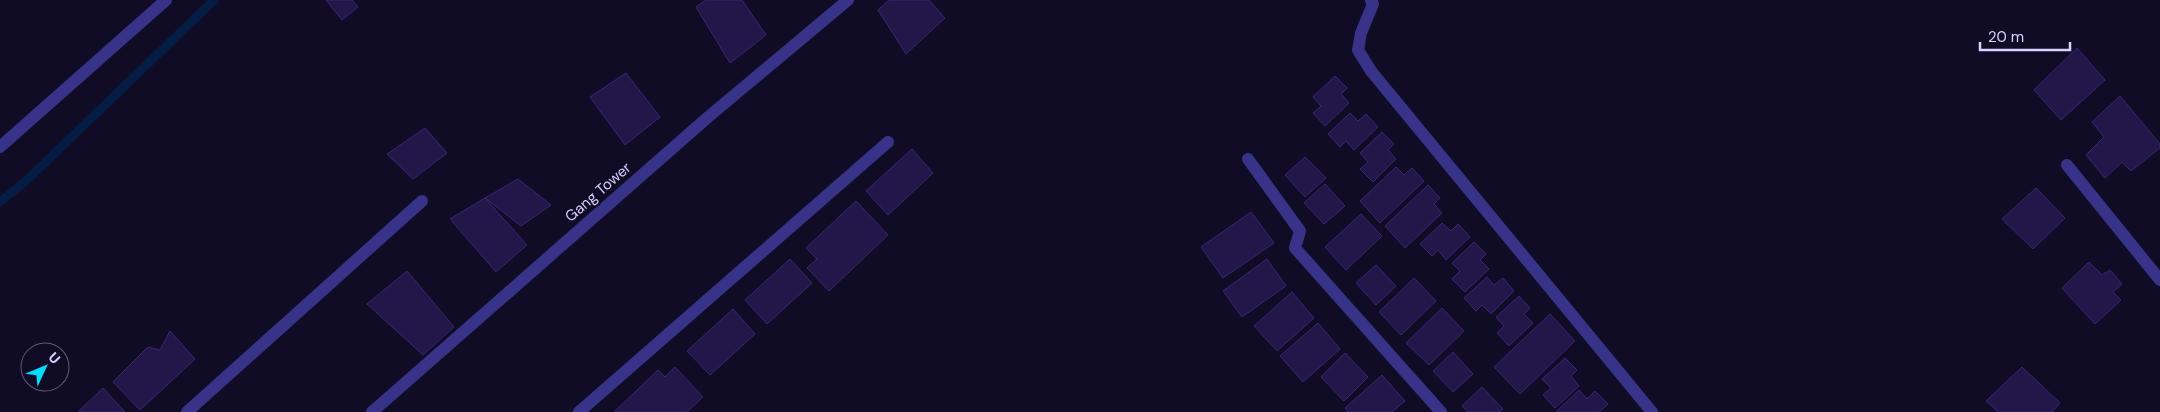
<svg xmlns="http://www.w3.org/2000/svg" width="2160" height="412" viewBox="0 0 2160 412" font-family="'DM Sans',sans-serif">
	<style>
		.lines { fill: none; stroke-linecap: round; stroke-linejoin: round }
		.stream { stroke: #051c45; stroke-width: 9 }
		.building { fill: #221748; stroke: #382776 }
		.service { stroke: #383388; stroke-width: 12 }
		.minor { stroke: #383388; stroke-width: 12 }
		.labels { text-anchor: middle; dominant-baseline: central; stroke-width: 5; stroke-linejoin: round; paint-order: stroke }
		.street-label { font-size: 15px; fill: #d7d1ff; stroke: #110c25 }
	</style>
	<rect width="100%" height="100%" fill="#110c25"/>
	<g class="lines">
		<path class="stream" d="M0,202L28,179L214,0"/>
	</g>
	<path class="building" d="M326,0H352L358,7L342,20Z
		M706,0H742L766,35L730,63L696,7Z
		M889,0H929L945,18L906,54L878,10Z
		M2077,48L2105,80L2061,120L2034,90Z
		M626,73L660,117L625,145L590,97Z
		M1335,76L1347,88L1341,94L1349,103L1325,126L1313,113L1321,106L1313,97Z
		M2120,96L2160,144V148L2131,171L2122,162L2105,178L2086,155L2104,137L2092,122Z
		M1350,113L1358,121L1366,114L1378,127L1354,150L1346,141L1340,147L1328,134Z
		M425,128L447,153L413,179L387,154Z
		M1382,132L1394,144L1388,150L1396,159L1373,182L1360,169L1368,162L1360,153Z
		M912,149L933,173L888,215L866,191Z
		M1305,157L1326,178L1305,197L1285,175Z
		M1396,167L1404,175L1412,168L1424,181L1380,223L1360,201Z
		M518,179L551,205L521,226L485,198Z
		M1325,184L1345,206L1324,224L1304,203Z
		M1428,185L1440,198L1434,204L1442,213L1405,248L1385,226Z
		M2036,188L2065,218L2033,249L2002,219Z
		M485,198L527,245L496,272L450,219Z
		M856,201L888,235L829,291L807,268L817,259L806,248Z
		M1251,212L1274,243L1223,278L1201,247Z
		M1361,214L1382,236L1346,270L1325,247Z
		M1442,223L1451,231L1458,224L1470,237L1446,260L1438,250L1432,256L1420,244Z
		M1474,242L1486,254L1480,260L1489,269L1465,292L1452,279L1460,271L1452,263Z
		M790,259L812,283L767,324L745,300Z
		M1267,259L1286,286L1242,317L1223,291Z
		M2089,262L2102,275L2110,270L2122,284L2113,292L2121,300L2095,324L2062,288Z
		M1376,265L1396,286L1376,305L1356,283Z
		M407,271L454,327L423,355L367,304Z
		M1487,277L1494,285L1503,278L1514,291L1491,314L1482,305L1476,311L1464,298Z
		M1414,278L1436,301L1401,335L1379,312Z
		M1292,292L1314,318L1277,351L1254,326Z
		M1519,296L1530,308L1524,314L1533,323L1509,346L1497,333L1504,326L1496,317Z
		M1442,308L1464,331L1429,365L1406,343Z
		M733,309L755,334L710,375L687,351Z
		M1550,314L1575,341L1520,394L1494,367Z
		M1318,323L1340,349L1303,382L1280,356Z
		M170,331L195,359L140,410L113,382L148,347L160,350Z
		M1453,352L1473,374L1453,392L1433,371Z
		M1345,353L1368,377L1344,401L1321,377Z
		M1565,358L1577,370L1571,376L1579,386L1555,408L1543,395L1551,388L1542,379Z
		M675,367L703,397L687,412H614L658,370L665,377Z
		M2022,367L2060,403L2052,412H1998L1986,401Z
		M1382,375L1405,401L1392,412H1348L1345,408Z
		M1482,387L1503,409L1499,412H1468L1462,406Z
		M103,388L125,412H78Z
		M1579,390L1587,399L1595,391L1608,404L1599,412H1556Z"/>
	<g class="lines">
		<path class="service" d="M2067,165L2160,280"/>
		<path class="minor" d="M1371,0L1373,4L1361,33L1358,50L1371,71L1652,412
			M0,147L166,0
			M1248,159L1300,231L1295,248L1441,412
			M187,412L422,201
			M372,412L707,118L848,0
			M579,412L888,142"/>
	</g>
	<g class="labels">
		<g class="street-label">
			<text transform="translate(598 192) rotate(-41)">Gang Tower</text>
		</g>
	</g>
	<g transform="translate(45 367) rotate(46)"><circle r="24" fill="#110c25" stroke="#605b7c"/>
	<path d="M0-4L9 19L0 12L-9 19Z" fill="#00defc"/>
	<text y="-8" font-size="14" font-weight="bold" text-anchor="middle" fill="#d7d1ff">U</text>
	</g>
	<path d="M1980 42v8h90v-8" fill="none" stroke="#d7d1ff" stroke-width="2.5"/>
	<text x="1988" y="42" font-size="15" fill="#d7d1ff" stroke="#110c25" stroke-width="4" paint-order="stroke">20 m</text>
</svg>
